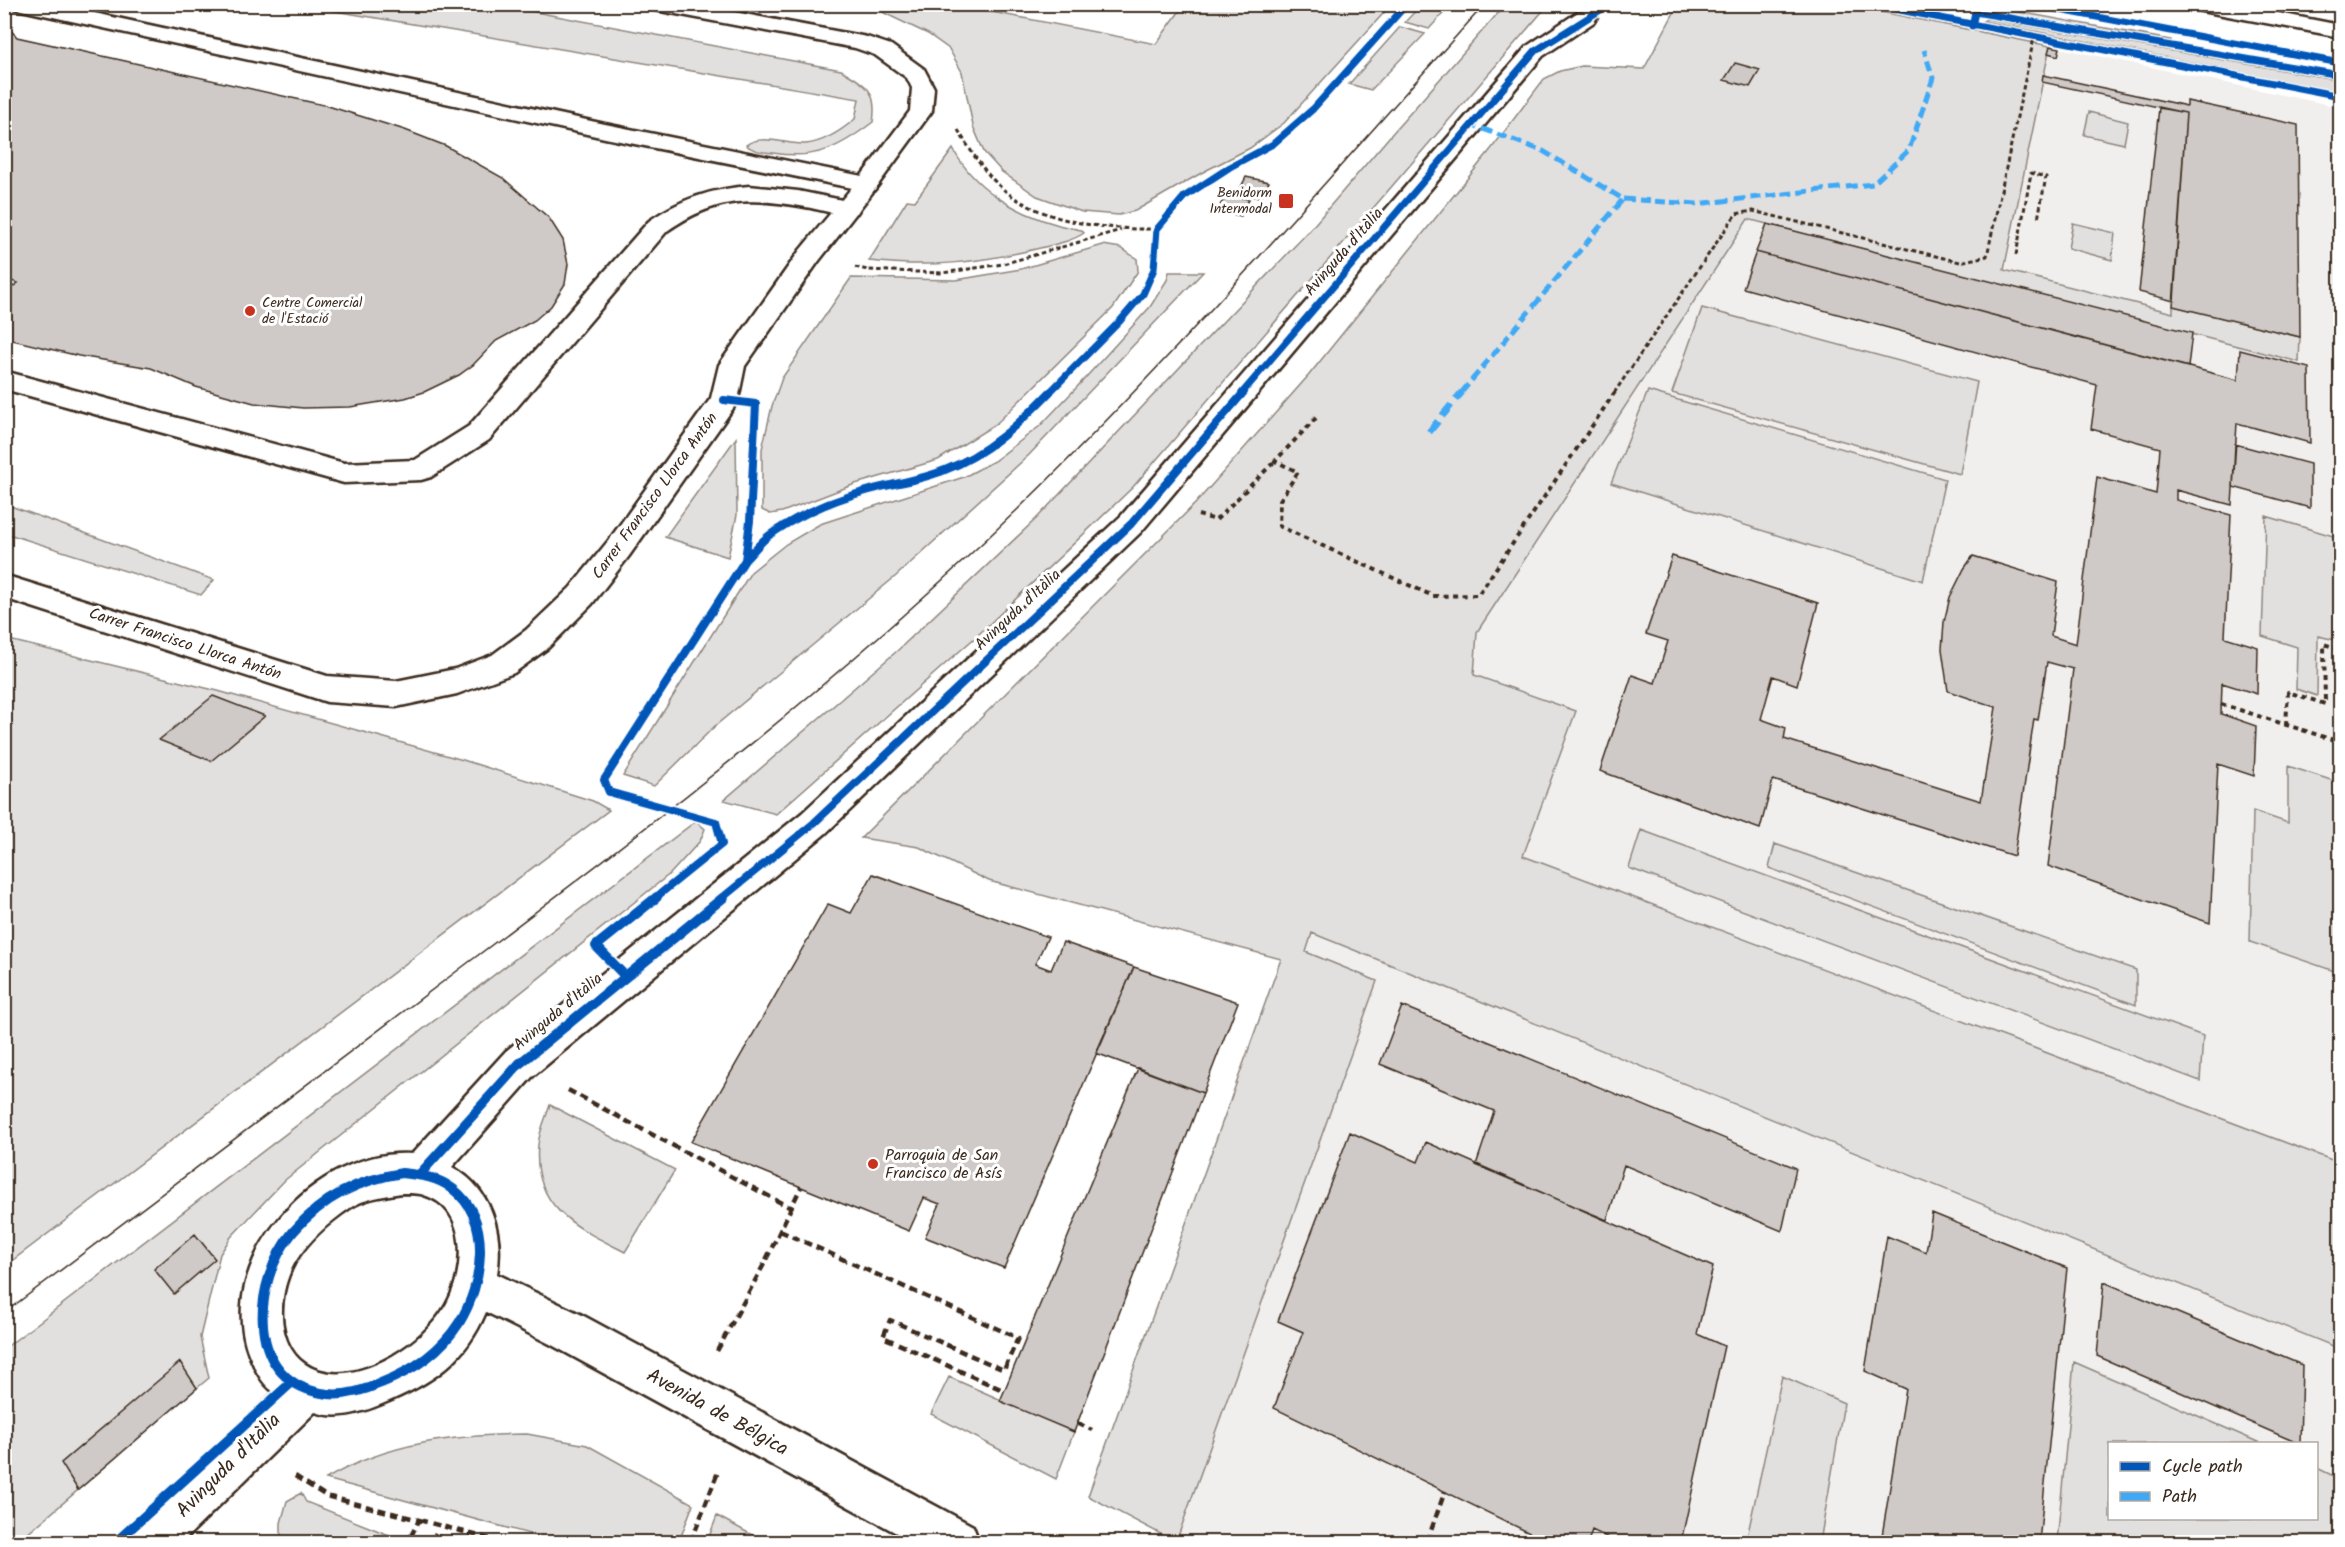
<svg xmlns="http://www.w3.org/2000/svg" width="2345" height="1547" viewBox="0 0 2345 1547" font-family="Kalam,sans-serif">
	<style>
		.built { fill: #f1efee; fill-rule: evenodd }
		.green { fill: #e2e0de; stroke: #8e857e; stroke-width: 1.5 }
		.building { fill: #cfcac7; stroke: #3b2a1e; stroke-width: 1.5 }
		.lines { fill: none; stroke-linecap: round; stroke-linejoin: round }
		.service-casing { stroke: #3b2a1e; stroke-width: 5 }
		.minor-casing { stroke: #3b2a1e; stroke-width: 5 }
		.secondary-casing { stroke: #3b2a1e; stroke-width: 5 }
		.path-far2 { stroke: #3b2a1e; stroke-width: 3; stroke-dasharray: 4.5 3; stroke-linecap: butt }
		.path-far1 { stroke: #3b2a1e; stroke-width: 4; stroke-dasharray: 5 4.5; stroke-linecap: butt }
		.path { stroke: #3b2a1e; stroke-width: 4.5; stroke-dasharray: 8 5; stroke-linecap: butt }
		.service { fill: #fff; fill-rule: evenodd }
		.minor { fill: #fff; fill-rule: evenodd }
		.secondary { fill: #fff; fill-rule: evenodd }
		.tram { stroke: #3b2a1e; stroke-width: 1.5 }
		.quiet-far1 { stroke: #3fa9f5; stroke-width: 5; stroke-dasharray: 11 5; stroke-linecap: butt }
		.quiet { stroke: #3fa9f5; stroke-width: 7; stroke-dasharray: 14 7; stroke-linecap: butt }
		.cycleway-far2-casing { stroke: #fff; stroke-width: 10 }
		.cycleway-far1-casing { stroke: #fff; stroke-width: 12 }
		.cycleway-casing { stroke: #fff; stroke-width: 14 }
		.cycleway-far2 { stroke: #0057b8; stroke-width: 7 }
		.cycleway-far1 { stroke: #0057b8; stroke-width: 8 }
		.cycleway { stroke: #0057b8; stroke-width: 10 }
		.poi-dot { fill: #c8321e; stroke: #fff; stroke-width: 2 }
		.labels { text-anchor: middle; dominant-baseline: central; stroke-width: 6; stroke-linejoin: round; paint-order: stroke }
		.far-poi-label { font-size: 14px; fill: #3b2a1e; stroke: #fff; text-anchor: end }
		.street-label { font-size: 16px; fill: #3b2a1e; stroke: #fff }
		.poi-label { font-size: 16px; fill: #3b2a1e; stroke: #fff; text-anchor: start }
		.near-street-label { font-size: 20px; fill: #3b2a1e; stroke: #fff }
	</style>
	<rect width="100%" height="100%" fill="#fff"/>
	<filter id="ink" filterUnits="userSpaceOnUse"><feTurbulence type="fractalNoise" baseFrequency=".0167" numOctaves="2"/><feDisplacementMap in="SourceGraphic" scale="12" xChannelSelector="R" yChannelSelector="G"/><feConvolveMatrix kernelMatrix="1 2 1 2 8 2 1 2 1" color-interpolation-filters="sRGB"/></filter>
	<g filter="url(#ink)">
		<path class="built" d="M2050,46L2340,107V1542H1177L1088,1496L1281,959L1048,898L1477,632L1748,219L2002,284ZM2110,1444H2316V1518H2110Z"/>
		<path class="green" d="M1506,4L1548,5L1133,487L979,634L776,814L724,800L897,651L1037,518L1308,232L1390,136Z
			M299,5H498L841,70C866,85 878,90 873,122C839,148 816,160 773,153C763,152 753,151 746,145C761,133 788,145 806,144C824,142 842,130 855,119L859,99Z
			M880,5H956L1156,44L1184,5H1391L1284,123L1250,148L1203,172L1135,211L1119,215L1082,212L1037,196L1002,172L984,152L973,126L962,72L949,49L928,34L884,13Z
			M1421,5V4L1451,5L1429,29L1405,22Z
			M1678,5H1847L2050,46L2004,270L2173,313V306L2300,337L2299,362L1748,219L1477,632L1474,675L1576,711L1523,856L2340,1163V1349L1312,933L1306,952L1377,981L1176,1542L1088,1496L1281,959L989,881L919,847L861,838L1195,504L1309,375L1492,148L1544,79L1560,71L1582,66L1644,69Z
			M1914,5H1982L2171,40V41L1967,7L1942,10Z
			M1987,19L2340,80V92L1983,21Z
			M1400,27L1425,34L1371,90L1349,84Z
			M2089,112L2128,122L2124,144L2084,135Z
			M953,149C978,196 1031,221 1081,230L1084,233C1071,242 1051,245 1036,249C976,263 930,268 869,261L907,200L915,201Z
			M2073,223L2115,233L2112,260L2068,248Z
			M1103,245L1121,248L1137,259L1138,271L1113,308L996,424L938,460L855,484L782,512L770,514L762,510V449L772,406L782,378L851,278L956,280L1021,269Z
			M1169,272H1203L1029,455L896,576L715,726L654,786L623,776L751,572L786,544L820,524L964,477L994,461L1040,426L1077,387L1150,307L1167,280Z
			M1702,308L1977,382L1960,474L1672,393Z
			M1648,391L1945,479L1923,581L1611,483Z
			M736,438L737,515L728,557L665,537Z
			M5,504L214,580L201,595L5,533Z
			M2266,516L2340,538V641L2318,636L2317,696L2296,689L2297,647L2262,636Z
			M5,639L218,691L463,760L593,801L609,810L5,1266Z
			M2288,766L2340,783V973L2250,942L2253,811L2288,823Z
			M696,821L705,829L700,841L671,873L285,1180L231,1237L220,1254L200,1337L209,1378L197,1388L180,1363L62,1463L78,1490L18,1542H5V1348Z
			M1641,830L2203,1036L2200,1081L1629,868Z
			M1775,844L2136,970V1005L1769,868Z
			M550,1105L675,1170L625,1252C578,1228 532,1209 538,1145C539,1132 546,1117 550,1105Z
			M2074,1362L2260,1443L2110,1444V1518H2316L2317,1468L2340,1479V1542H2057Z
			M1782,1376L1844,1403L1820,1542H1746Z
			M949,1377L1074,1432L1056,1479L931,1414Z
			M527,1434L587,1445L693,1504L679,1542H559L326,1479C388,1442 456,1435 527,1434Z
			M301,1493L306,1502L394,1537L392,1542H281V1523L287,1501Z
			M717,1516L765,1542H707Z"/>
		<path class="building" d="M4,23L17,37L328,106L405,130L446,146L503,178L549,218L563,240L568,264L565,284L551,306L535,320L496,341L473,365L459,375L424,392L405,398L350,407L303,408L254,403L196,387L151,368L79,356L4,338V293L18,283L4,279Z
			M2050,46L2060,48L2058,56L2048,53Z
			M1735,63L1760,70L1750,87L1724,80Z
			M2043,75L2187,106V101L2298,125L2300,337L2173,306L2186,113L2042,82Z
			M2159,108L2186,113L2174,301L2139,292Z
			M1246,177L1269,182L1261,198L1238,193Z
			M1226,195L1249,199L1241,216L1217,211Z
			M1767,224L2192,333L2188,367L1756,252Z
			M1756,252L2238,380L2240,350L2309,368L2310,443L2237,423L2232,505L2176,490V500L2231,515L2225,637L2258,647L2257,694L2222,683L2221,714L2256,726L2254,776L2218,764L2210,923L2048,866L2073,669L2047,662L2038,720L2034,719L2014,856L1773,780L1760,829L1600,771L1632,675L1655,683L1668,641L1646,634L1672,556L1818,603L1797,685L1773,676L1761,719L1786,728L1784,739L1981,801L1996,707L1948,691L1942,649L1944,622L1950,597L1964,569L1973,556L2058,582L2051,636L2076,644L2097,477L2156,494L2160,448L2091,429L2097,385L1743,288Z
			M2235,444L2310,464V508L2233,487Z
			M213,696L265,716L211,761L159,740Z
			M873,874L1048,937L1035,964L1051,970L1063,942L1134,967L1004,1268L925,1237L940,1204L924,1198L909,1231L691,1142L828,904L851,913Z
			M1134,967L1238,1002L1203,1093L1096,1053Z
			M1402,1006L1796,1168L1782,1231L1624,1165L1607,1220L1476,1165L1494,1111L1380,1064Z
			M1138,1068L1203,1093L1074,1432L1000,1401Z
			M1350,1132L1418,1162L1426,1142L1713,1267L1697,1334L1724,1346L1681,1542H1617L1592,1530L1588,1542H1548L1274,1408L1303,1332L1278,1321Z
			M1932,1213L2067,1268L2039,1542H1881L1906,1389L1865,1371L1887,1236L1926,1252Z
			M195,1234L215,1259L174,1294L154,1269Z
			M2104,1282L2302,1365L2300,1444L2097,1356Z
			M180,1362L197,1388L78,1490L61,1463Z
			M434,1534L461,1542H430Z"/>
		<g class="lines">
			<defs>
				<path id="service" d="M11,4H53L605,124L867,177L875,179L879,184L875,189L867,191L605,138L21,10L14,8Z
					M749,186L798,191L857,203L860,208L857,213C842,217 826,211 811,208C752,197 717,196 667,231L489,440L431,477L421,480L344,483L4,389V371L344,463L415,460L469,426L649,221C681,199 711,189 749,186Z"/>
				<path id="minor" d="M645,4H692L867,37L891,45L924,69L934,88L932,111L875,189L818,262L745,366L738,400L734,407L629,556L592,604L548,648L514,673L457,694L396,707L327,702L4,598V575L327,676L396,681L455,669L492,655L526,630L570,588L609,540L711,398L719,365L723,359L800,250L859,179L910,111L912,88L907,78L875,55L855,48L655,10L648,8Z
					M1586,11L1594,12L1597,17L1594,22L1543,56L1141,532L826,833L532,1077L452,1167C491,1188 504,1232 497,1274L580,1314L973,1526L979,1542H913L550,1344L486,1312C465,1362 431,1384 382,1404C360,1413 337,1420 315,1412L182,1542H128L134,1526L180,1484L274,1392C261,1383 255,1369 249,1354C213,1261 316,1147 412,1154L506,1051L802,813L1121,516L1527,46L1578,12ZM402,1193C409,1193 418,1193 424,1195C470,1209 465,1272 446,1305C425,1342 363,1384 320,1371C274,1357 275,1297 295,1262C308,1241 329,1222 350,1208C365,1198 384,1196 402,1193Z"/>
				<path id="secondary" d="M2186,4H2233L2340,25V37L2196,10L2189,8Z"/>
			</defs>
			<use href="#service" class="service-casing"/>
			<use href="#minor" class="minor-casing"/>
			<use href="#secondary" class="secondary-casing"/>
			<path class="path-far2" d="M1869,4L2340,96
				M1972,26L1975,12L2340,75
				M958,130C971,151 984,173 1003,189C1043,223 1107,230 1157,229
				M2016,255L2031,173L2046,177L2038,219
				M855,267L867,270L942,273L1003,264L1121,230
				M1049,393L1120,321L1143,294L1154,269L1157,229L1184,197L1230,167L1273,144L1313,109L1407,4
				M1614,393L1736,214L1753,211L1960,262L1987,256L2034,38"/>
			<path class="path-far1" d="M1316,418L1275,461L1298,472L1280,500L1279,526L1433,596L1478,595L1615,392
				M1198,515L1216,520L1275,461
				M745,559L754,438
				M2221,704L2340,742
				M2286,725L2288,692L2325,704L2324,644L2340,649
				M635,799L609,792L604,780L745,560C753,552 761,541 771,534C800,514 836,499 870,490C895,483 921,480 945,470C987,454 1019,424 1050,392
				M716,822L720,838"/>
			<path class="path" d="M568,1090L791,1208
				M780,1231L1018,1338L1004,1370L890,1320L883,1337L1005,1391
				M717,1351L763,1266L801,1187
				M1077,1423L1092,1430
				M295,1476L326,1496L419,1520L408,1542
				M419,1520L502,1542
				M1430,1536L1442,1542
				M691,1542L718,1472
				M1427,1542L1445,1491"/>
			<use href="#service" class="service"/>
			<use href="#minor" class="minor"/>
			<use href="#secondary" class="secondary"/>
			<path class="tram" d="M4,1313C158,1197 312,1081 465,965C656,822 847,675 1018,509C1183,349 1332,174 1485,4"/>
			<path class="quiet-far1" d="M1623,199L1697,204L1873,184L1909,150L1933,78L1924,50
				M1461,393L1623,199L1543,151L1472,125"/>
			<path class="quiet" d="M1429,432L1462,392"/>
			<defs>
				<path id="cycleway-far2" d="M1869,4L2340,96
					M2028,4L2340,63
					M1972,26L1975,12L2340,75
					M1049,393L1120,321L1143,294L1154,269L1157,229L1184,197L1230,167L1273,144L1313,109L1407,4
					M1242,393L1535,51L1610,4"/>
				<path id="cycleway-far1" d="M724,400L756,404L750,521L745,560
					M655,898L722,844L716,822L609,792L604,780L745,560C753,552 761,541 771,534C800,514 836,499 870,490C895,483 921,480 945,470C987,454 1019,424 1050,392
					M722,898L814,823L1131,524L1244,392"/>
				<path id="cycleway" d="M625,976L596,946L657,897
					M402,1173C420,1175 438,1177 453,1189C493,1220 483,1285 459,1323C441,1351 412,1371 381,1383C365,1390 346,1396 328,1394C244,1385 251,1282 293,1232C323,1197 358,1180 402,1173Z
					M419,1175L519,1064L724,897
					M116,1542L292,1382"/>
			</defs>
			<use href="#cycleway-far2" class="cycleway-far2-casing"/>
			<use href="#cycleway-far1" class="cycleway-far1-casing"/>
			<use href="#cycleway" class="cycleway-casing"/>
			<use href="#cycleway-far2" class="cycleway-far2"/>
			<use href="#cycleway-far1" class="cycleway-far1"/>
			<use href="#cycleway" class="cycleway"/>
		</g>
	</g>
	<g class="poi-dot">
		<rect x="1278" y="193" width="16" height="16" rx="3"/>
		<circle cx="250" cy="311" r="6"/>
		<circle cx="873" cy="1164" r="6"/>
	</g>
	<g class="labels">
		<g class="far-poi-label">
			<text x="1272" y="193">Benidorm<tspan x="1272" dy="16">Intermodal</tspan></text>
			<text x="262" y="303" text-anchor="start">Centre Comercial<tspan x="262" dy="16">de l'Estació</tspan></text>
		</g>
		<g class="street-label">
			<text transform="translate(1344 252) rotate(-49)">Avinguda d'Itàlia</text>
			<text transform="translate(655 496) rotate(-54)">Carrer Francisco Llorca Antón</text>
			<text transform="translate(1018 610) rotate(-43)">Avinguda d'Itàlia</text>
			<text transform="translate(185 644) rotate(18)">Carrer Francisco Llorca Antón</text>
			<text transform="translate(558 1012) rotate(-40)">Avinguda d'Itàlia</text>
		</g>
		<g class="poi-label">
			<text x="885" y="1155">Parroquia de San<tspan x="885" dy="18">Francisco de Asís</tspan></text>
		</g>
		<g class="near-street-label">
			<text transform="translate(717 1413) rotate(29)">Avenida de Bélgica</text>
			<text transform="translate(229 1466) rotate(-45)">Avinguda d'Itàlia</text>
		</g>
	</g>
	<rect width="2345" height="1547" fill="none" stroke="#fff" stroke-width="24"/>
	<rect x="12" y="12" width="2321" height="1523" fill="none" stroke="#3b2a1e" stroke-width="2" filter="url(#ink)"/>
	<rect x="2108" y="1442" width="210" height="78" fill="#ffffff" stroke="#b1aaa5" stroke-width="1.5"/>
	<rect x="2120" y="1462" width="30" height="9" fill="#0057b8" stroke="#b1aaa5" stroke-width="1.5"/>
	<text x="2162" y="1472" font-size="18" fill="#3b2a1e">Cycle path</text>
	<rect x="2120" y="1492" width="30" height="9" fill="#3fa9f5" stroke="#b1aaa5" stroke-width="1.5"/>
	<text x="2162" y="1502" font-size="18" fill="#3b2a1e">Path</text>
</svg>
